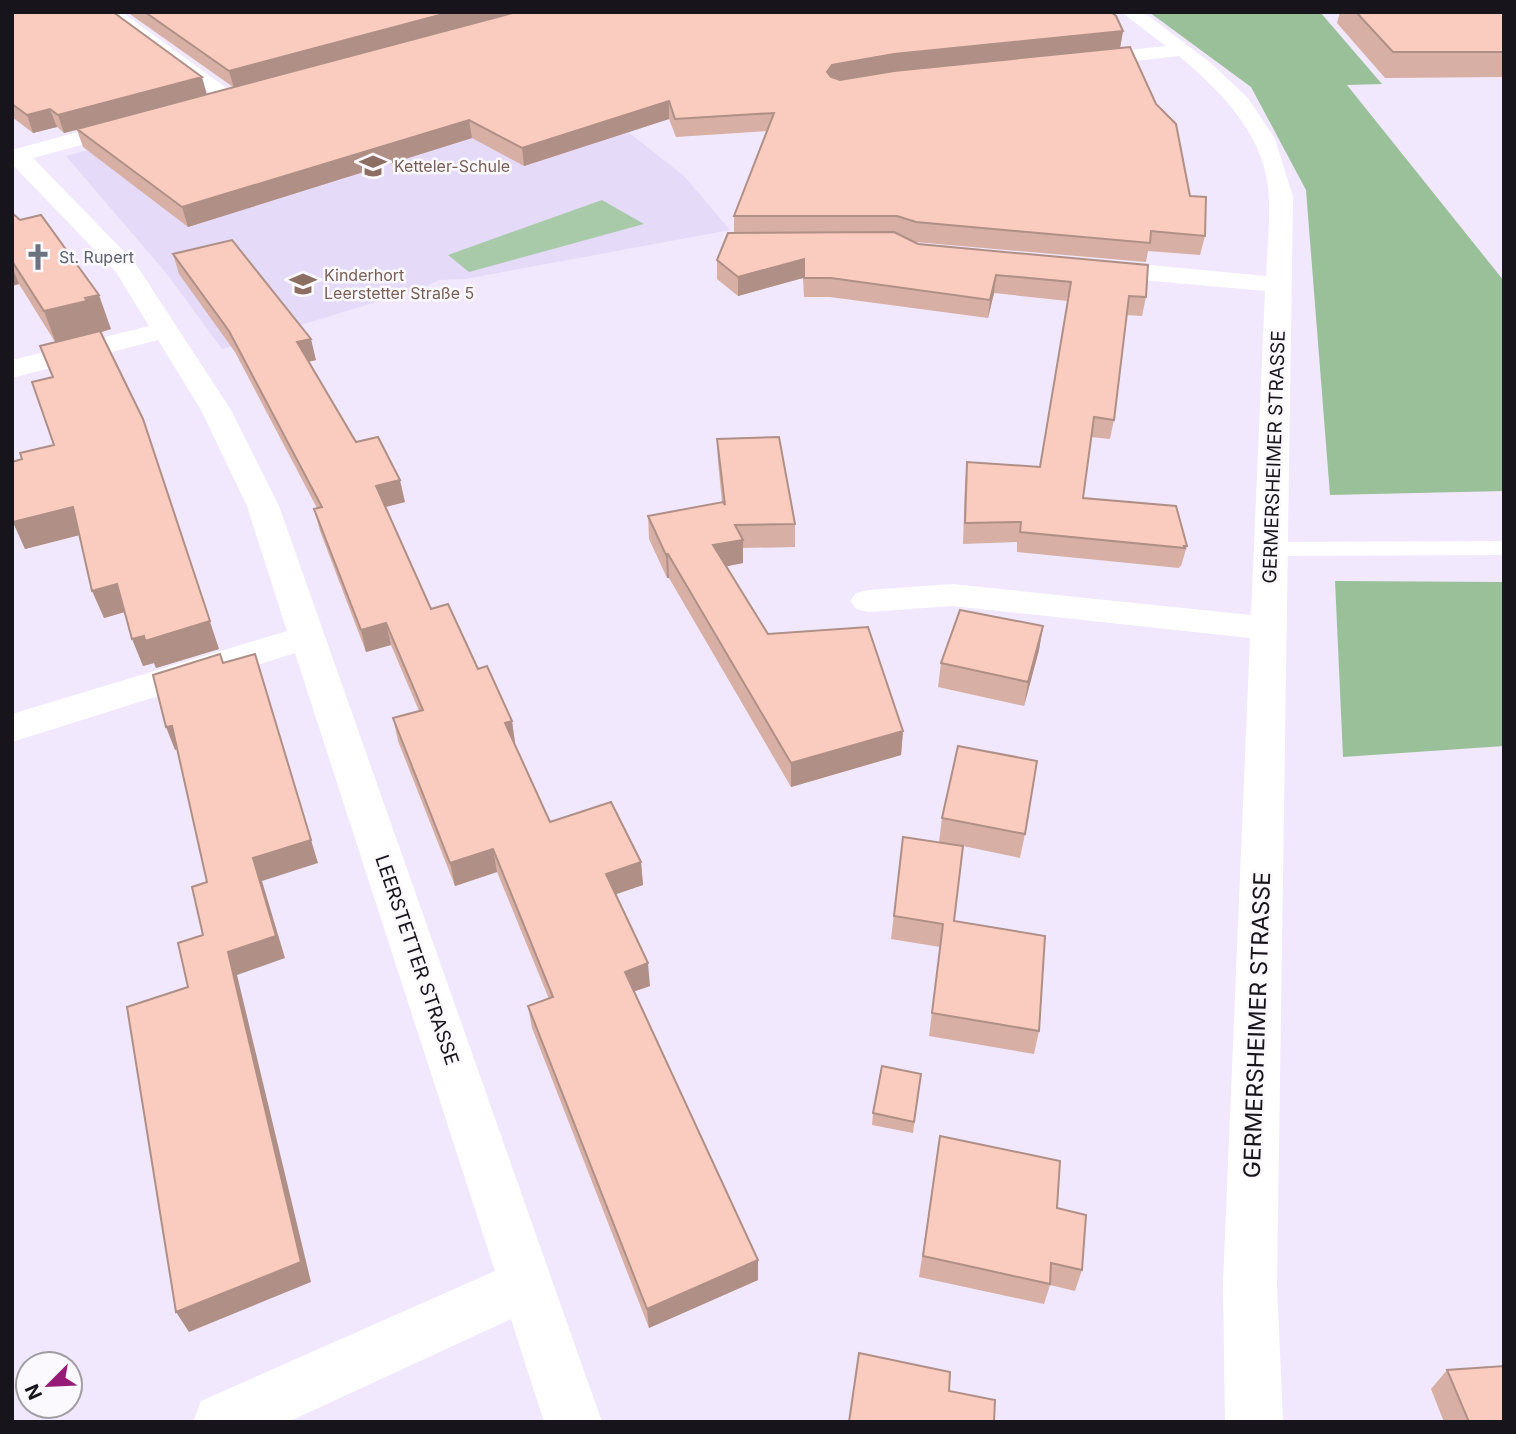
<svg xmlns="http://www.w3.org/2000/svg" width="1516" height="1434" viewBox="0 0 1516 1434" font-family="Inter,sans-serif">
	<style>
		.built { fill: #e5daf7 }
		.green { fill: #a9caa9 }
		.forest { fill: #99c099 }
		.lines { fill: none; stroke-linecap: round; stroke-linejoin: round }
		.lane { fill: #fff; fill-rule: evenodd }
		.street { fill: #fff; fill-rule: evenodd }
		.wall { fill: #d7afa4 }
		.shaded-wall { fill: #af8f86 }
		.building { fill: #faccbf; stroke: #af8f86; stroke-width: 2 }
		.labels { text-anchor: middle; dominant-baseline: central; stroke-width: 5; stroke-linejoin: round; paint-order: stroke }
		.far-education-label { font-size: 16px; fill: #785e54; stroke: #fbf9fd; text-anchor: start }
		.far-worship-label { font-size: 16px; fill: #5b616d; stroke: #fbf9fd; text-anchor: start }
		.street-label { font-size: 19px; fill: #17141b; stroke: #fbf9fd }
		.near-street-label { font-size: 23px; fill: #17141b; stroke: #fbf9fd }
	</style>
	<rect width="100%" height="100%" fill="#f1e8fe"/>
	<path class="built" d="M487,40L623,128L684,176L730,230L465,279L439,280L422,288L222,349L167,274L66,156Z"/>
	<path class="green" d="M602,200L644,224L469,272L448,255Z"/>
	<path class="forest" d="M1149,12H1320L1382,84L1347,85L1504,281V491L1330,495L1306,190L1251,87Z
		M1335,581L1504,582V746L1343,757Z"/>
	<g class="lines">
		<path class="lane" d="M1504,541V555L1270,556L1261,554L1258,549L1261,544L1270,542Z"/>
		<path class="street" d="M100,12H122L240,98L237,102H223Z
			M1121,12H1143L1154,20L1212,64L1248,98L1275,139L1293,197L1277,1284L1283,1422H1225L1223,1284L1250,638L952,606L868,612L856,609L850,601L856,593L868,590L952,584L1251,615L1265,291L1097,276L1088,273L1084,268L1088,263L1097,260L1266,276C1267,251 1270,225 1269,200C1268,138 1223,93 1179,56L1082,67L1075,65L1072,61L1075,57L1082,55L1166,46Z
			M129,118L137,120L140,125L137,130L33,158L135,263L231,410L279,506L602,1422H544L511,1319L288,1422H193L201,1401L495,1271L295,653L12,742V714L287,631L247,506L201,410L158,340L12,378V360L149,326L116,272L12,164V150Z"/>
	</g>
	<path class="wall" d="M12,12L207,94L233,87L127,12H514L1123,31L1120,48L1190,196L1205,236L1200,255L1148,251L1146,262L915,242L909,240L918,244L1146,297L1142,316L1126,315L1114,420L1110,439L1091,437L1083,498L1187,546L1181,566H1180L1179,568L1017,552V542L963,544L965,482L967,462L1040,467L1068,301L994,293L988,318L830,297H804L803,278L738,296L717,279V260L734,233V216L767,131L676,137L669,119L524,166L472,138L188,227L83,147L77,130L64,133L57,127L33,133L12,117Z
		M1340,12H1504V77L1385,78L1337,23Z
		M12,213L111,329L101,332L219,649L156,668L154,663L143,666L125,612L104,618L79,535L25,549L13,522L22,459L54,445L53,377L55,342L19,284L12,286Z
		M173,254L316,360L309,362L356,442L405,502L386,507L431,609L478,669L512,721L515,743L514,744L550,822L641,862L643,885L615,894L650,986L634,991L758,1280L649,1328L532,1028L528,1006L549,999L497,872L455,886L398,741L393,718L419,711L391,645L366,652L320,531L314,509L317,508L235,352L179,274Z
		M717,439L795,524V547L743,548V563L726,566L768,634L903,731L901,755L791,787L669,578H667L649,539L648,516L722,502L718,462Z
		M1043,626L1039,650L1024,706L938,687L941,663Z
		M942,818L1025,834L1020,858L963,846L954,921L1039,1031L1034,1054L929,1036L940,947L891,939L903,837L950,844L939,842Z
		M921,1074L913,1133L872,1125L873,1113Z
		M940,1136L1057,1208L1082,1270L1075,1291L1050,1285L1044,1304L919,1277Z
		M1447,1370L1504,1422H1444L1431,1389Z"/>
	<path class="shaded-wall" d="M451,12H514L234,88L229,71Z
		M1123,31L1120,48L831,82L827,72L832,65L894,54Z
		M202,77L207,95L64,133L58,115Z
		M669,101V119L524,166L522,148Z
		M50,109L57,127L33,133L27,115Z
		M469,120L472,138L188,227L182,207Z
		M804,259L803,278L738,296V277Z
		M12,267L19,284L12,286Z
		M996,275L994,293L988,318L990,300Z
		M99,295L111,329L57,346L44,311Z
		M311,339L316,360L302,363L297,342Z
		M152,445L219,649L156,668L154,663L143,666L132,639Z
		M400,480L405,502L381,508L376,486Z
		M73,507L84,534L25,549L13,522Z
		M743,540V563L714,569L713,545Z
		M668,554L669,578H667L666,555Z
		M117,584L128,611L104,618L92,591Z
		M386,623L391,645L366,652L361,630Z
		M1043,626L1039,650L1024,706L1028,682Z
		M255,654L318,863L262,881L285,958L237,975L311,1282L189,1332L176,1312L228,952Z
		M512,721L515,743L509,745L505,723Z
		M172,726L181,748L175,750L166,727Z
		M903,731L901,755L791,787V763Z
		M493,849L497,872L455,886L450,863Z
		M641,862L643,885L608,897L606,874Z
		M648,963L650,986L627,994L625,972Z
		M758,1260V1280L649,1328L647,1309Z"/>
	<path class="building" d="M12,12H113L202,77L58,115L50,109L27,115L12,104Z
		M145,12H451L229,71Z
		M516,12H1111L1116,16L1123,31L894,54L832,65L827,72L831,77L840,80L894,71L1130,47L1156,104L1176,124L1190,196L1206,197L1205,236L1151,231L1150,243L916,222L897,216H734L774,113L675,119L669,101L522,148L469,120L182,207L77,129Z
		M1356,12H1504V52H1393Z
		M12,213L20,220L41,215L99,295L85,298L87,301L44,311L12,261Z
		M894,232L918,244L1148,265L1146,297L1129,296L1114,420L1094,417L1083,498L1176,506L1187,546H1184L1185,548L1020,532L1021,522L965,523L967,462L1040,467L1071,282L996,275L990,300L831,278H804V259L738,277L717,260L728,233Z
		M232,240L311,339L297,342L356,442L378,437L400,480L376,486L431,609L448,604L478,669L487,666L512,721L505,723L550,822L611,802L641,862L606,874L648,963L625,972L758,1260L647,1309L528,1006L553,997L493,849L450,863L393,718L423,710L386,623L361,630L314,509L322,507L229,331L173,254Z
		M100,331L143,419L210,621L145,641L144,636L132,639L117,584L92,591L73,507L13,522L12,518V462L22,459L20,453L54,445L32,382L53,377L40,346Z
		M779,437L795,524L735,525L743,540L713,545L768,634L868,627L903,731L791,763L668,554L666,555L648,516L723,502L725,505L717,439Z
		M960,610L1043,626L1028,682L941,663Z
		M220,654L223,663L255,654L311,840L253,858L276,936L228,952L301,1262L176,1312L127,1007L188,987L178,943L203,935L192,887L207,882L172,726L166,727L153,675Z
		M958,746L1037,761L1025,834L942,818Z
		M903,837L963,846L954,921L1045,936L1039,1031L932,1013L943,924L894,916Z
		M882,1066L921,1074L914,1122L873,1113Z
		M940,1136L1060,1161L1057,1208L1086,1215L1082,1270L1051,1263L1050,1284L923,1256Z
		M859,1353L950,1372L949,1391L995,1400L994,1422H849Z
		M1504,1366V1422H1469L1447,1370Z"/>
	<defs>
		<symbol id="school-bare" viewBox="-9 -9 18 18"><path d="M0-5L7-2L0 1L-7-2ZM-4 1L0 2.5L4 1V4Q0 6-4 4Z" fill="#8d6e63" stroke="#fbf9fd" stroke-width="2.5" paint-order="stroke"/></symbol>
		<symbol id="church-bare" viewBox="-9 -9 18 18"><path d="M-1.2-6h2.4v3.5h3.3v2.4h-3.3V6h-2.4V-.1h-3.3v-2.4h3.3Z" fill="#6b7280" stroke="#fbf9fd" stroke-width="2.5" paint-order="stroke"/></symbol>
	</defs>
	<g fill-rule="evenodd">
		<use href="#school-bare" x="354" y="147" width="38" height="38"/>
		<use href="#church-bare" x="19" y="238" width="38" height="38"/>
		<use href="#school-bare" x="284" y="265" width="38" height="38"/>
	</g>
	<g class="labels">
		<g class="far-education-label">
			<text x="394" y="166">Ketteler-Schule</text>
			<text x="324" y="275">Kinderhort<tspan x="324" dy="18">Leerstetter Straße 5</tspan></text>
		</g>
		<g class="far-worship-label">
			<text x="59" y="257">St. Rupert</text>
		</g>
		<g class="street-label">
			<text transform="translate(1274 457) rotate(-88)">GERMERSHEIMER STRASSE</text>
			<text transform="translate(417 960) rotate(71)">LEERSTETTER STRASSE</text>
		</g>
		<g class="near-street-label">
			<text transform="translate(1257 1025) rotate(-88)">GERMERSHEIMER STRASSE</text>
		</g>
	</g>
	<rect width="1516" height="1434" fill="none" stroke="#17141b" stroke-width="28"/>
	<g transform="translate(49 1385) rotate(246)"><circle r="33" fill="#fbf9fd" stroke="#a09da3" stroke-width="2"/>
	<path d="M0-5L12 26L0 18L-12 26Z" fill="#961b76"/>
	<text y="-10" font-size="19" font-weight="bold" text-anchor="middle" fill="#17141b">N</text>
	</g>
</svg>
